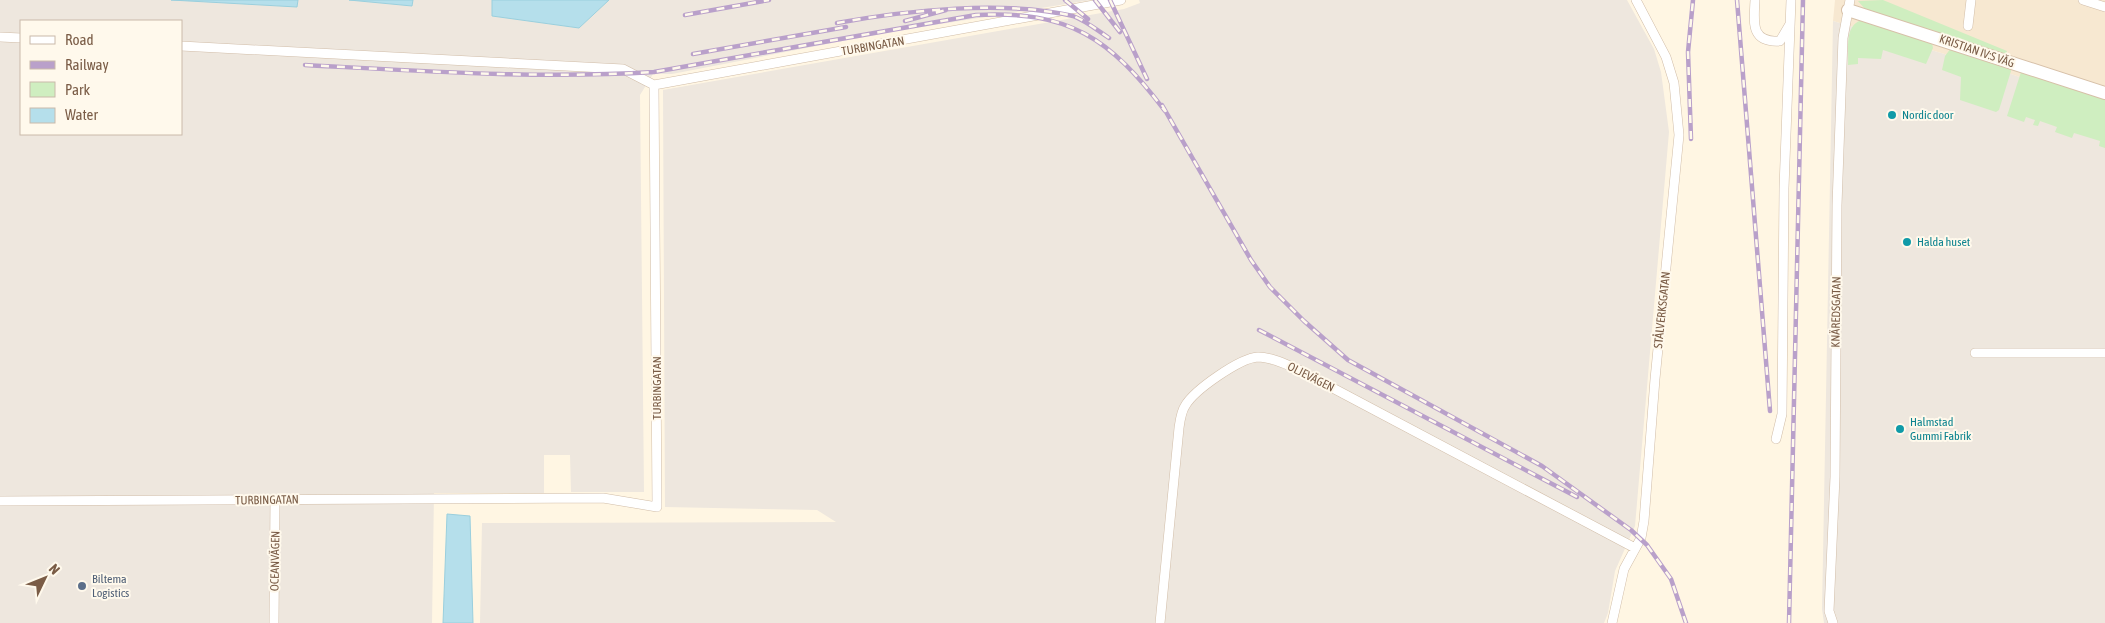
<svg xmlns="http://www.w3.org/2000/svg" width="2105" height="623" viewBox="0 0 2105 623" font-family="'Asap Condensed',sans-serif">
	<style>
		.residential { fill: #f7e8d1 }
		.industrial { fill: #eee7de; fill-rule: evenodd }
		.green { fill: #cfeec0 }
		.water { fill: #b5dfeb; stroke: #9acfdd }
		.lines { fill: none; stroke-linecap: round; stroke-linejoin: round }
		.street-casing { stroke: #d1bda8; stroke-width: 10 }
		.secondary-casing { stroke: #d7c0a8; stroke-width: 14 }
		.street { stroke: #fff; stroke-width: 9 }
		.secondary { stroke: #fff; stroke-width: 12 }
		.rail-casing { stroke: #b9a0ca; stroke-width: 4.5 }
		.rail { stroke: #fff9ec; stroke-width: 2.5; stroke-dasharray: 8; stroke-linecap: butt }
		.culture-dot { fill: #0f9aa8; stroke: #fff9ec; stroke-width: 2 }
		.service-dot { fill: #5c6f8a; stroke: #fff9ec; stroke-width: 2 }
		.labels { text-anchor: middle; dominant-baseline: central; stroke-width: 4; stroke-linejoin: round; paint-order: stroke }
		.street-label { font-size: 12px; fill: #7a5c46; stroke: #fff9ec }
		.culture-label { font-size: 12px; fill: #0d838f; stroke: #fff9ec; text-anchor: start }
		.service-label { font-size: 12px; fill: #4e5e75; stroke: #fff9ec; text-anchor: start }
	</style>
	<rect width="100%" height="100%" fill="#fff6e3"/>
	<path class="residential" d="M1835,0H2105V106L2002,71L1833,21Z"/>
	<path class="industrial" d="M0,0H171L297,7L298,0H349L412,6L413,0H492V16L579,28L609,0H1091L884,33L672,74H653L640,95L644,492H571L570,455H544V493H434L432,623H0ZM21,21H181V134H21Z
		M1139,0H1627L1654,49L1661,72L1669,132L1635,526L1615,571L1608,613L1604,623H480L482,523L836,522L817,510L665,507L663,90L1124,9L1140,3Z
		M1833,21L2002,71L2105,106V623H1824L1822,609Z"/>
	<path class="green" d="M1883,0L2007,51L2006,54L1865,9L1858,1Z
		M1862,20L1932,43L1933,48L1926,64L1883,50L1881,59L1858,58V64L1848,65C1849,49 1844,25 1862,20Z
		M1951,48L2010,68L2011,71L1999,110L1996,112L1960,100L1961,77L1942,70L1945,56Z
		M2021,72L2105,98V148L2099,146L2100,141L2074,133L2072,138L2055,132L2057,127L2040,121L2038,126L2033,125L2035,120L2026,117L2024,122L2007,116Z"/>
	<path class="water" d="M171,0H298L297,7Z
		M349,0H413L412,6Z
		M492,0H609L579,28L492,16Z
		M447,514L470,516L473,623H443Z"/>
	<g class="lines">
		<defs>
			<path id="street" d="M1755,0C1754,22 1750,43 1780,41L1790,24
				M2083,0L2105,7
				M1968,26L1971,0
				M0,37L21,38
				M181,46L623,69L654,85
				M1975,353H2105
				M1776,439L1782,414L1784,188L1791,0
				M0,501L603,498L657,507L654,85L1121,0
				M274,623L275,499
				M1160,623L1179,428C1180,421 1181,412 1185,406C1194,390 1240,358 1258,357C1270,357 1283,363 1295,368L1635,548
				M1612,623L1624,569L1641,538L1644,521L1655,379L1679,135L1674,83L1666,57L1636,0
				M1833,623L1829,611L1835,477L1837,205L1843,38L1850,0"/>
			<path id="secondary" d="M1848,10L2105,93"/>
		</defs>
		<use href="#street" class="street-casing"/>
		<use href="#secondary" class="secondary-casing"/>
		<use href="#street" class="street"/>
		<use href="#secondary" class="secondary"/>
		<defs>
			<path id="rail" d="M1065,0L1088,19
				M1095,0L1120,32
				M1110,0L1147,79
				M1737,0L1770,411
				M685,15L769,0
				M905,21L946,10
				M837,23C909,10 1004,0 1073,16C1086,21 1097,30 1109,38
				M693,54L846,27
				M305,65C421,71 538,79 654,72L976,15C1069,10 1110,38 1165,111
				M1162,105L1251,260L1270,287L1304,321L1348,360L1542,466L1631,530L1647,545L1671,579L1686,623
				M1691,139L1688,52L1693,0
				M1259,330L1577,497
				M1789,623L1803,0"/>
		</defs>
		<use href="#rail" class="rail-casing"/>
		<use href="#rail" class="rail"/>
	</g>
	<g class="culture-dot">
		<circle cx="1892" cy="115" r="5"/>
		<circle cx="1907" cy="242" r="5"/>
		<circle cx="1900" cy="429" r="5"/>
	</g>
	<circle class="service-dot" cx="82" cy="586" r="5"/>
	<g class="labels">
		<g class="street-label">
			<text transform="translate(873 46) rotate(-10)">TURBINGATAN</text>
			<text transform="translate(1977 51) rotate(19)">KRISTIAN IV:S VÄG</text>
			<text transform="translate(1662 310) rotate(-84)">STÅLVERKSGATAN</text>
			<text transform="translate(1836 312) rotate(-89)">KNÄREDSGATAN</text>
			<text transform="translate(1311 377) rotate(27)">OLJEVÄGEN</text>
			<text transform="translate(657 388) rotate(-90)">TURBINGATAN</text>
			<text transform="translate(267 500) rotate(-1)">TURBINGATAN</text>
			<text transform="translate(275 561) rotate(-89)">OCEANVÄGEN</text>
		</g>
		<g class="culture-label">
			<text x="1902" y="115">Nordic door</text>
			<text x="1917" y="242">Halda huset</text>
			<text x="1910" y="422">Halmstad<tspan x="1910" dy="14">Gummi Fabrik</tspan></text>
		</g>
		<g class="service-label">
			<text x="92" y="579">Biltema<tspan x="92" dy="14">Logistics</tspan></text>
		</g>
	</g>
	<rect x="20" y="20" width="162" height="115" fill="#fff9ec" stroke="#cabaaa"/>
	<rect x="30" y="36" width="25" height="8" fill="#ffffff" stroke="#cabaaa"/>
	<text x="65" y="45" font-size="15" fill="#7a5c46">Road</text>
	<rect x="30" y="61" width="25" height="8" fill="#b9a0ca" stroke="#cabaaa"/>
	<text x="65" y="70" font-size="15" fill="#7a5c46">Railway</text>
	<rect x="30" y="82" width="25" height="15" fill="#cfeec0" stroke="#cabaaa"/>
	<text x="65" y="95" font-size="15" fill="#7a5c46">Park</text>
	<rect x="30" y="108" width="25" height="15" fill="#b5dfeb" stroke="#cabaaa"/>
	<text x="65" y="120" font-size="15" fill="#7a5c46">Water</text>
	<g transform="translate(45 578) rotate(47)" stroke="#fff9ec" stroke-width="4" paint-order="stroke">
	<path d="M0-4L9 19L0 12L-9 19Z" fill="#7a5c46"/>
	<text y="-8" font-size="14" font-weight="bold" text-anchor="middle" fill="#7a5c46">N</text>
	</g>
</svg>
